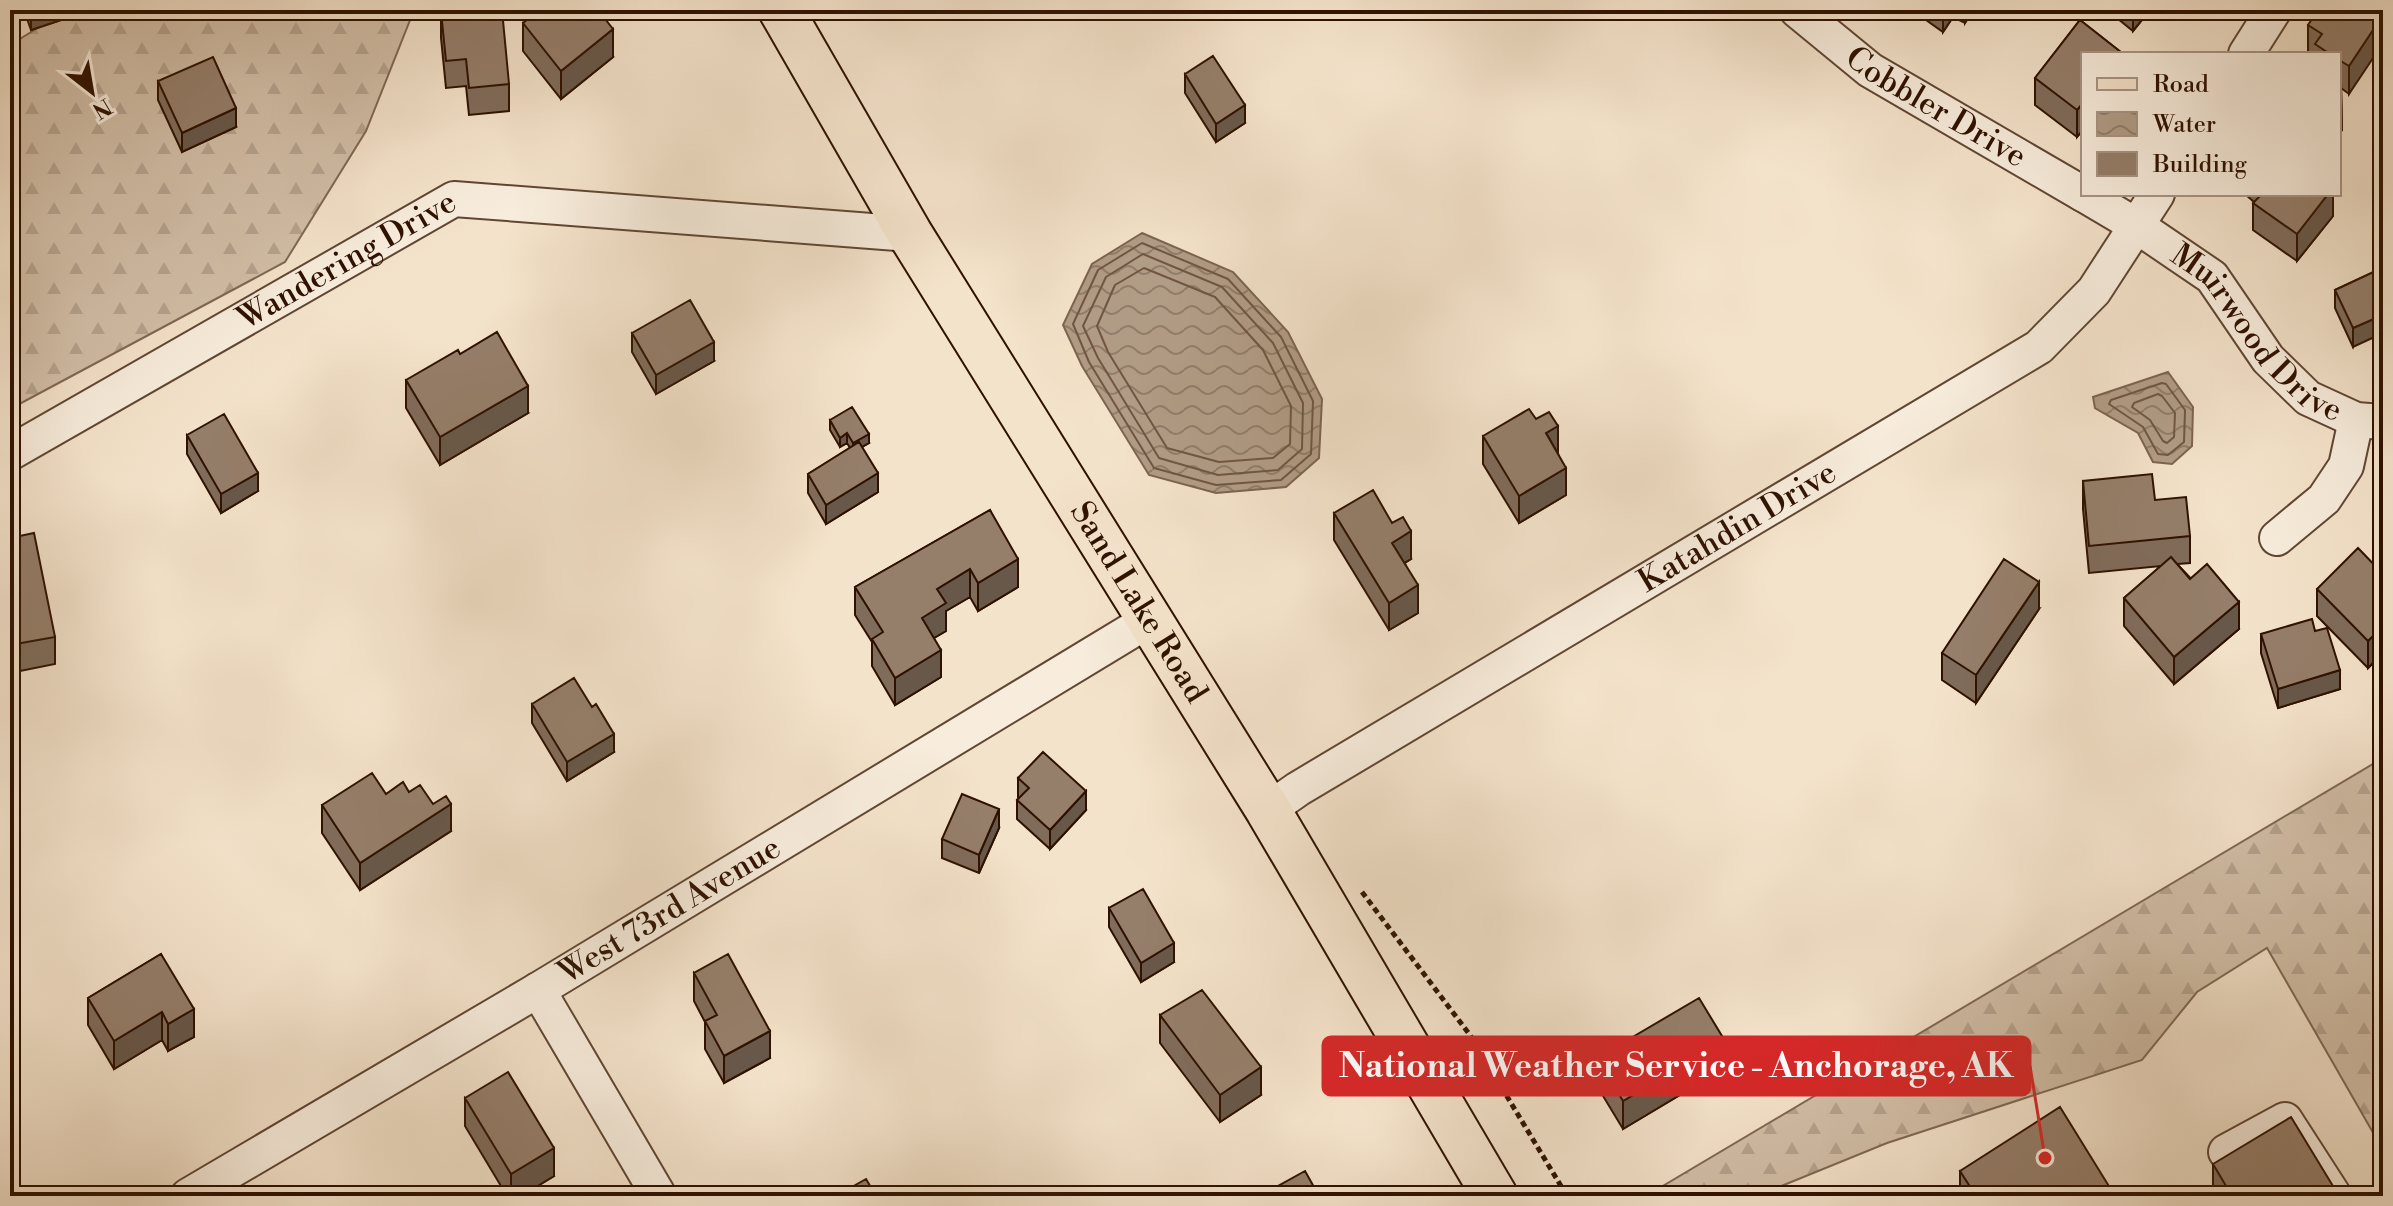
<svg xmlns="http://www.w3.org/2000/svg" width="2393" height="1206" viewBox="0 0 2393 1206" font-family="'Libre Bodoni',serif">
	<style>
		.forest { fill: url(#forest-firs); stroke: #806854; stroke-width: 2 }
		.water { fill: url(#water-waves); stroke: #7d6450; stroke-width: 2 }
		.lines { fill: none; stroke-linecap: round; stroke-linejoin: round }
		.shore { stroke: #705643; stroke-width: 2 }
		.minor-casing { stroke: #604633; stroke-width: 38 }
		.major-casing { stroke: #2e1100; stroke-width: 48 }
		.path { stroke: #2e1100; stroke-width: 5; stroke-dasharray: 6 4; stroke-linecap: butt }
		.minor { stroke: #f8eddd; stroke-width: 34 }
		.major { stroke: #f4e3cb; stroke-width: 44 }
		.wall { fill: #806c5b; stroke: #2e1100; stroke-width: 2 }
		.shaded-wall { fill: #68584a; stroke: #2e1100; stroke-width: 2 }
		.building { fill: #957e6a; stroke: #2e1100; stroke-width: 2 }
		.labels { text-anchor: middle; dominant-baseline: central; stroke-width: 8; stroke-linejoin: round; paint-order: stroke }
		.street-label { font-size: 32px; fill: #2e1100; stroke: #f8eddd }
		.leader { fill: none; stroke: #d62828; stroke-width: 3 }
		.callout-dot { fill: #d62828; stroke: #f8eddd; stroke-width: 3 }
		.callout { fill: #d62828; stroke: #d62828; stroke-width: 3 }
		.callout-label { font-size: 34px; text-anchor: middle; font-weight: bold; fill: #fff }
	</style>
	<defs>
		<pattern id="forest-firs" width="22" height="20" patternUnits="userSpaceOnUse" patternTransform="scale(2)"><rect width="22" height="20" fill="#d2bfa8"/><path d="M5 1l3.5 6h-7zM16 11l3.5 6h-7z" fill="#b5a38f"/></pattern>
		<pattern id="water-waves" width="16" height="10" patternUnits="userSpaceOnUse" patternTransform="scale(2)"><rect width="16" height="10" fill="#b19c86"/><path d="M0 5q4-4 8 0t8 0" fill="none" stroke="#907e6b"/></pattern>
	</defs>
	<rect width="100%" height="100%" fill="#f4e3cb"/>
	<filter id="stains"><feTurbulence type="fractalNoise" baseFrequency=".0025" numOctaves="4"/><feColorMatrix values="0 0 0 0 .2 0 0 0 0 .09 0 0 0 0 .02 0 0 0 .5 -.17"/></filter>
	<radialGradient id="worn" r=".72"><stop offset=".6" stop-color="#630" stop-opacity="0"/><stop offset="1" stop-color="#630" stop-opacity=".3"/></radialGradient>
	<path class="forest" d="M67,10H414L366,131L285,262L10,409V45Z
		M2383,758V1150L2267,948L2197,992L2142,1060L1887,1143L1757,1196H1646Z"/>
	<path class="water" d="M1142,233L1233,272L1288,332L1322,399L1319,458L1286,487L1216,493L1149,475L1082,366L1063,325L1092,264Z
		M2168,372L2193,407L2192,446L2172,464L2153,462L2138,433L2095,408L2093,397Z"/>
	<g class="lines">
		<path class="shore" d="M1142,243L1228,279L1281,337L1313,401L1311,454L1281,480L1216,485L1154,468L1089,362L1073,324L1098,270Z
			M1143,254L1222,287L1273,343L1303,403L1302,449L1278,470L1218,475L1159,458L1098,358L1083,326L1106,277Z
			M1144,268L1215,297L1263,350L1291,406L1290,444L1273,458L1219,462L1167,448L1108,352L1097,326L1115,285Z
			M2162,383L2166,384L2185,410L2184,442L2168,455L2158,454L2143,427L2109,404L2111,400Z
			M2158,394L2162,396L2175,413L2174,437L2167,443L2163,441L2150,420L2132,407L2134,403Z"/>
		<defs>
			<g id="minor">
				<path id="s1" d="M1797,10L1870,70L2083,194"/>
				<path d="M2246,54L2274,10"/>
				<path id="s2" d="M2083,194L2137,226L2212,277L2268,359L2308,398L2356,420L2383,422"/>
				<path id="s3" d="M10,453L454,199L910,234"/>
				<path d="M2277,538L2324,499L2346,466L2356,420"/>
				<path id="s4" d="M1268,810L1298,789L2039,347L2094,291L2157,194"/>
				<path d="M538,990L659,1196"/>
				<path d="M2226,1152L2285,1120L2334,1196"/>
				<path id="s5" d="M188,1196L538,990L1149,620"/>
			</g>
			<g id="major">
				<path id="s6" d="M781,10L910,234L1268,810L1495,1196"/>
			</g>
		</defs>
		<use href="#minor" class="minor-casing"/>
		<use href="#major" class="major-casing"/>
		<path class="path" d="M1362,892L1470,1035L1567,1196"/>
		<use href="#minor" class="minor"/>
		<use href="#major" class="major"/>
	</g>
	<path class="wall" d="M24,10H79V14L31,30Z
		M1912,10H1973L1965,23L1953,17L1943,32Z
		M2107,10H2150L2133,31Z
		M2381,10L2349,94L2341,88L2342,130L2339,134V54H2310L2308,52V25Z
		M441,11L509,84V111L469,115L466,86L446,88L441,38Z
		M2080,20L2122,53V54H2083V130L2077,137L2035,105V78Z
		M523,23L613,57L561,99L523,51Z
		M1185,74L1245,123L1216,142L1185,93Z
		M158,81L236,127L182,152L158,100Z
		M2245,194H2333V216L2297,261L2253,230V203L2254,202Z
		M2380,269L2353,347L2335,308V290Z
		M632,333L714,361L656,394L632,352Z
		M406,380L528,413L440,465L406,408Z
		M830,420L869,443L862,447L878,492L826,524L808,493V474L850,448L847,443L840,447L830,430Z
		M187,435L258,491L221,513L187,454Z
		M1483,436L1558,453L1566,495L1519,523L1483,464Z
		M2083,481L2155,500L2190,536V563L2177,564L2239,629L2174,684L2124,626V598L2161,566L2089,573L2083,509Z
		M990,510L1018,587L978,611L970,597L946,611V631L934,638L941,677L895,705L872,666V642L855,615V587Z
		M1334,513L1411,559L1405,563L1418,613L1389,630L1334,540Z
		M10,538L55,637V664L10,673Z
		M2383,574V653L2368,668L2317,616V589Z
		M2039,609L1976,703L1942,680V653Z
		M2315,631L2340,689L2278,708L2261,653V634Z
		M532,704L614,752L567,781L532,723Z
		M1018,778L1086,810L1050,849L1017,819V800L1019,798L1018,797Z
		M409,792L451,831L360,890L322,833V805L386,794Z
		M999,828L979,873L942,858V839Z
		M1109,908L1174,962L1141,982L1109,927Z
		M161,954L194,1037L168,1051L162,1040L114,1069L88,1025V998Z
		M694,973L770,1058L724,1083L705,1049V1022L694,1001Z
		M1160,1015L1261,1095L1220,1122L1160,1043Z
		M1597,1058L1725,1068L1623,1129L1597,1086Z
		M465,1098L554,1176L521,1196H507L465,1126Z
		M2213,1164L2339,1196H2215L2213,1192Z
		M1960,1171L2115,1196H1964L1960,1190Z"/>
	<path class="shaded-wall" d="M35,10H79V14L31,30V12Z
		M1943,10H1953V17L1943,32Z
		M1965,10H1973L1965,23Z
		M2135,10H2150L2133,31V12Z
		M2383,15V43L2349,94V66Z
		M613,29V57L561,99V71Z
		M2341,80L2342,130L2339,134V82Z
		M2083,103V130L2077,137V110Z
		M1245,105V123L1216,142V124Z
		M236,108V127L182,152V133Z
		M2328,194H2333V216L2297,261V234Z
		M2383,315V333L2353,347V328Z
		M714,342V361L656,394V375Z
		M528,386V413L440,465V437Z
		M1558,426V454L1546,433Z
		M847,433V443L840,447V438Z
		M869,434V443L853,452V443Z
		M1566,468V495L1519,523V496Z
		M258,473V491L221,513V494Z
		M878,473V492L826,524V505Z
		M1411,531V559L1392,570V543Z
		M1018,559V587L978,611V583Z
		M970,569V597L946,611V631L922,645V618L937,589Z
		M2039,582V609L1976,703V675Z
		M1418,585V613L1389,630V603Z
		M2239,602V629L2174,684V657Z
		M2383,626V653L2368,668V641Z
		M941,650V677L895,705V678Z
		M2340,670V689L2278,708V689Z
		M614,734V752L567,781V762Z
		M1086,791V810L1050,849V830Z
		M451,804V831L360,890V863Z
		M999,809V828L979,873V855Z
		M1174,943V962L1141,982V963Z
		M194,1009V1037L168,1051V1024Z
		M162,1012V1040L114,1069V1041Z
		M770,1031V1058L724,1083V1056Z
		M1725,1041V1068L1623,1129V1101Z
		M1261,1067V1095L1220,1122V1095Z
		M554,1148V1176L521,1196H511V1174Z"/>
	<path class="building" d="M449,10H502L509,84L469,88L466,59L446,61L441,11Z
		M540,10H598L613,29L561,71L523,23Z
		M2318,10H2381L2383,11V15L2349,66L2339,60V54H2330L2315,44L2322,34L2308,25Z
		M2080,20L2122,53L2121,54H2083V103L2077,110L2035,78Z
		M1213,56L1245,105L1216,124L1185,74Z
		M213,57L236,108L182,133L158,81Z
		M2262,194H2328L2297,234L2253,203Z
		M2380,269L2383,275V315L2353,328L2335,290Z
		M690,300L714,342L656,375L632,333Z
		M497,332L528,386L440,437L406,380L458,350L460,354Z
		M852,407L869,434L853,443L847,433L840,438L830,420Z
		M1529,409L1536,419L1549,412L1558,426L1546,433L1566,468L1519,496L1483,436Z
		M224,414L258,473L221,494L187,435Z
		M859,442L878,473L826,505L808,474Z
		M2152,474L2155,500L2186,497L2190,536L2089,546L2083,481Z
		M1373,490L1392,523L1403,517L1411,531L1392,543L1418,585L1389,603L1334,513Z
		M990,510L1018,559L978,583L970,569L937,589L946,603L922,618L941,650L895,678L872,639L883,632L855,587Z
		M34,533L55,637L10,645V538Z
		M2358,548L2383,574V626L2368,641L2317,589Z
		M2171,557L2190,579L2207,564L2239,602L2174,657L2124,598Z
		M2004,559L2039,582L1976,675L1942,653Z
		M2312,619L2315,631L2327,628L2340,670L2278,689L2261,634Z
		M574,678L592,707L596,704L614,734L567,762L532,704Z
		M1043,752L1086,791L1050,830L1017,800L1029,788L1018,778Z
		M372,773L386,794L403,782L409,792L420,785L433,804L446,796L451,804L360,863L322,805Z
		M962,794L999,809L979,855L942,839Z
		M1143,889L1174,943L1141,963L1109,908Z
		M161,954L194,1009L168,1024L162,1012L114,1041L88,998Z
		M728,954L770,1031L724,1056L705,1021L717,1015L694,973Z
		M1202,990L1261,1067L1220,1095L1160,1015Z
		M1699,998L1725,1041L1623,1101L1597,1058Z
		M508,1072L554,1148L511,1174L465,1098Z
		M2060,1107L2115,1196H1976L1960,1171Z
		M2291,1117L2339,1196H2232L2213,1164Z
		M1305,1171L1319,1196H1260Z
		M866,1179L876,1196H836Z"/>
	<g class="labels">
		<g class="street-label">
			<text stroke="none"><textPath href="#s1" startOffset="170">Cobbler Drive</textPath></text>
			<text stroke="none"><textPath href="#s3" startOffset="388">Wandering Drive</textPath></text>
			<text stroke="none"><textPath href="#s2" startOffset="226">Muirwood Drive</textPath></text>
			<text stroke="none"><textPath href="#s4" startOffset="548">Katahdin Drive</textPath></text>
			<text stroke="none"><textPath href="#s6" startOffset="692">Sand Lake Road</textPath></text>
			<text stroke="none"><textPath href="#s5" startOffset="560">West 73rd Avenue</textPath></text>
		</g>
	</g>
	<path class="leader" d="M2045 1158L2030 1066"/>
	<circle class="callout-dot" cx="2045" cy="1158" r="8"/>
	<rect class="callout" x="1323" y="1037" width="707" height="58" rx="8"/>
	<g class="callout-label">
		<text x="1676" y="1077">National Weather Service - Anchorage, AK</text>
	</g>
	<rect width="2393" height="1206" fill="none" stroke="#f4e3cb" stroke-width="40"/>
	<rect x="12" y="12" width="2369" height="1182" fill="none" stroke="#2e1100" stroke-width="4"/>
	<rect x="20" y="20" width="2353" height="1166" fill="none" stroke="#2e1100" stroke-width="2"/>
	<rect x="2081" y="52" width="260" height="144" fill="#f8eddd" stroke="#a79585" stroke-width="2"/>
	<rect x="2097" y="78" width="40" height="12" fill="#f4e3cb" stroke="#a79585" stroke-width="2"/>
	<text x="2153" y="92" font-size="24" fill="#2e1100">Road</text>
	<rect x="2097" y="112" width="40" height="24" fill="url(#water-waves)" stroke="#a79585" stroke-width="2"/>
	<text x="2153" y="132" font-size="24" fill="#2e1100">Water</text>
	<rect x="2097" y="152" width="40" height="24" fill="#957e6a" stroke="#a79585" stroke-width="2"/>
	<text x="2153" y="172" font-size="24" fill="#2e1100">Building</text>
	<g transform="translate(92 92) rotate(149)" stroke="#f8eddd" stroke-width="6" paint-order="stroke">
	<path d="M0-6L14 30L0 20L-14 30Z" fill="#2e1100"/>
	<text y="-12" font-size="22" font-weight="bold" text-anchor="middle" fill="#2e1100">N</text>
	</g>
	<rect width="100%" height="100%" filter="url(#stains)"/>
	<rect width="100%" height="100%" fill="url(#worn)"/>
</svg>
